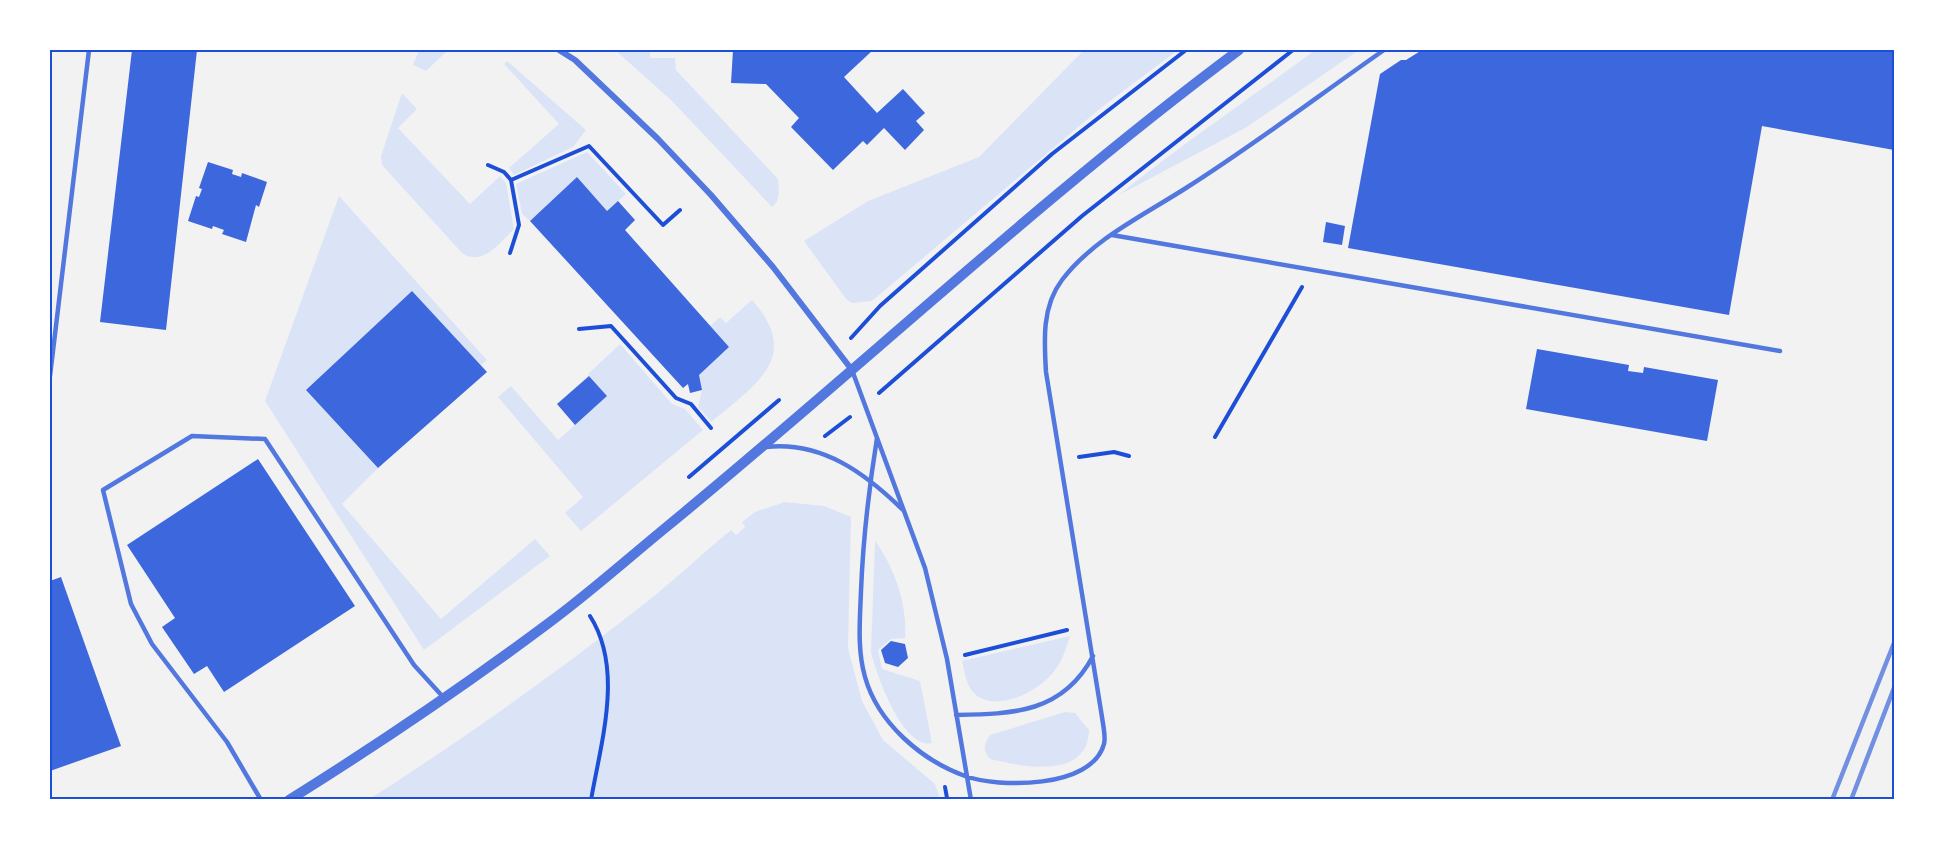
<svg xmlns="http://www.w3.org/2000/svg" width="1944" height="849" viewBox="0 0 1944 849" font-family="'Nunito Sans',sans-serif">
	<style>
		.green { fill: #dbe4f7 }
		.building { fill: #3d67dc }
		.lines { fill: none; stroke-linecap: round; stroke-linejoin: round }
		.path { stroke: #1d4ed8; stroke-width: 4 }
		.service { stroke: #5277de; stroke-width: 4.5 }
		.minor { stroke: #5277de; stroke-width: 6 }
		.tertiary { stroke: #5277de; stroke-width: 10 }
		.rail { stroke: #7290e2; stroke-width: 4.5 }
		.neatline { fill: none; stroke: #1d4ed8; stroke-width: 2 }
	</style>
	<rect width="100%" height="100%" fill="#f2f2f2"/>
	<path class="green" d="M419,50H448L426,71L413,65Z
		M615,50H650V58H675L676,70L778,179C779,190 781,200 772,207L672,101Z
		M1084,50H1178L1102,107L872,301L852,303L846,299L804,241L868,201L979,157Z
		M1315,50H1359L1247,127L1119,195C1181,144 1251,98 1315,50Z
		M507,61L586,130L573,147L514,175L509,168L559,124L504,64Z
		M402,93L417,109L398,128L470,204L500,176L506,183L514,229C499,243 483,267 462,253L382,165L381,156Z
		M587,152L626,194L607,211L577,177L530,221L522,214L516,184Z
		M339,196L487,360L480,366L412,291L307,390L378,468L342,504L441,619L535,539L550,556L424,650L265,401Z
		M752,300C804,358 753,386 711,422L698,407L702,390L699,375L729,347L710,326L720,317L726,323Z
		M620,344L672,404L685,409L703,430L581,531L565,513L583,497L498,397L511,386L558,440L607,396L588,374Z
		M785,502L824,506L851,517L848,648L862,701L883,740L935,784L940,799L368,800C463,739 555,674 644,604C674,581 701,554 731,530L736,535L745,527L742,522L755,512Z
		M875,541C894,566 908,606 905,638L891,639L878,650L882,669L920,681L932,743C903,750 876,674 871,652Z
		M1070,636C1066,648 1063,660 1055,670C1041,690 999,713 976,695C966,687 965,673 962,661Z
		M1065,712L1075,713L1089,730C1088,780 1023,767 990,759C983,750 983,745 990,735Z"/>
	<path class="building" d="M132,50H197L166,330L100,322Z
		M733,50H873L844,77L877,113L903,89L925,113L916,121L924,130L905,150L884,128L867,145L863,141L833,170L791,127L799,118L766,84L731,83Z
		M1422,50H1894V150L1762,126L1729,315L1348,248L1380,74L1401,60H1406Z
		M208,162L233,170L232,174L241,177L242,173L267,182L259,207L256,205L246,242L222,234L224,230L213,226L212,229L188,221L196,196L199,197L202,189L199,188Z
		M577,177L607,211L618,201L635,220L625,230L729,347L699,375L702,390L690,393L688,384L683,388L530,221Z
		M1326,222L1345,226L1342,245L1323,242Z
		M412,291L487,372L378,468L306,390Z
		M1537,349L1629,365L1628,371L1643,373L1644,367L1718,380L1707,441L1526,409Z
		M589,376L607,396L575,425L557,404Z
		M258,459L355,606L224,692L207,666L194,674L162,627L175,618L127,545Z
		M61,577L121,746L50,771V581Z
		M891,641L905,644L908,658L898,667L885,663L881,650Z"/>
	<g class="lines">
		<path class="path" d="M488,165L504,172L511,180L589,146L663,225L680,210
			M510,253L519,225L511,180
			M579,329L611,326L676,398L691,404L711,428
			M851,338L880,306L1052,154L1186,50
			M879,393L1082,216L1293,50
			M825,436L850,417
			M1215,437L1302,287
			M1079,457L1114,452L1129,456
			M689,477L779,400
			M590,616C624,669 601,742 591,800
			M965,655L1067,630
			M945,787L947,798"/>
		<path class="service" d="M1112,235L1780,351
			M852,370L925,568L947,659L971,800
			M50,376L89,50
			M877,438C869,488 863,540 861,591C860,620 857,649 865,677C878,723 921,760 965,776C998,788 1092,789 1104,744C1106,737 1103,725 1102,717L1046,372C1044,340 1042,306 1062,280C1093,239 1144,215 1186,188C1254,145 1318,96 1384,50
			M766,447C822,441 865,473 903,510
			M956,715C1013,714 1063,713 1093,656
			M261,800L227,742L152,644L131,604L103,490L192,436L265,439L414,665L444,698"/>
		<path class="minor" d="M559,50L575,60L658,139L711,195L773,267L852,370"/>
		<path class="tertiary" d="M289,800C377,745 463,687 546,625C587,595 625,561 664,529C857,371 1039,199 1239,50"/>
		<path class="rail" d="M1832,800L1894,643
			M1851,800L1894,688"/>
	</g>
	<rect width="1944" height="849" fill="none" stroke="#ffffff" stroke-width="102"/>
	<rect x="51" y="51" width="1842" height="747" class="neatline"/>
</svg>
